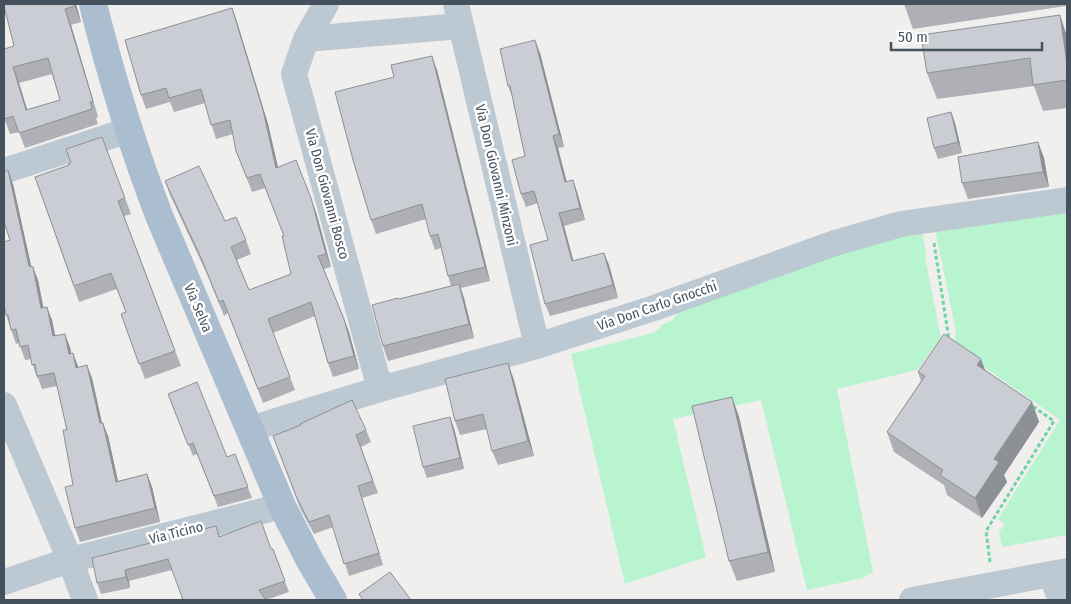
<svg xmlns="http://www.w3.org/2000/svg" width="1071" height="604" viewBox="0 0 1071 604" font-family="'Fira Sans Condensed',sans-serif">
	<style>
		.green { fill: #b8f4cf }
		.lines { fill: none; stroke-linecap: round; stroke-linejoin: round }
		.path { stroke: #6cd5a2; stroke-width: 3; stroke-dasharray: 4 2.5; stroke-linecap: butt }
		.minor { stroke: #bdc9d2; stroke-width: 26 }
		.major { stroke: #abbed0; stroke-width: 28 }
		.wall { fill: #aeb0b6; fill-rule: evenodd }
		.shaded-wall { fill: #8d9094 }
		.building { fill: #cacdd4; stroke: #8d9094; fill-rule: evenodd }
		.labels { text-anchor: middle; dominant-baseline: central; stroke-width: 5; stroke-linejoin: round; paint-order: stroke }
		.street-label { font-size: 14px; fill: #45525e; stroke: #fff }
	</style>
	<rect width="100%" height="100%" fill="#f1eeee"/>
	<path class="green" d="M1067,207V535L1002,547L999,532L1005,524L998,519L1060,420L954,346L956,332L934,224Z
		M921,226L926,252L925,257L941,338L917,370L837,389L873,572L863,578L807,590L761,400L673,419L706,557L625,584L571,354L652,333L659,329L661,325L673,320L680,309Z"/>
	<g class="lines">
		<path class="path" d="M934,243L949,340
			M990,562L986,531L1054,421L1031,405"/>
		<path class="minor" d="M326,4L306,39L294,74L380,389
			M456,4L537,346
			M306,39L461,26
			M4,171L129,130
			M4,405L70,560L85,600
			M250,429L380,389L537,346L654,308L835,243L901,224L1067,200
			M1051,574L1061,600
			M4,582L70,560L282,506
			M912,600L1067,571"/>
		<path class="major" d="M93,4C111,76 133,148 160,218L282,506L309,559L333,600"/>
	</g>
	<path class="wall" d="M4,4H76L81,22L71,25L98,117L96,118L98,124L25,148L19,132L10,134L4,118L14,46ZM52,74L60,100L27,110L19,83Z
		M904,4H1066V6L913,29Z
		M232,8L237,22L268,124L278,167L316,212L331,267L324,269L349,332L359,369L333,377L328,363L315,316L273,333L295,390L263,403L228,313L224,316L207,274L170,195L165,181L225,221L246,240L251,254L237,260L249,290L291,274L284,236L265,188L252,192L236,151L233,134L216,139L205,103L174,112L170,102L146,109L141,95Z
		M1067,36V108L1043,111L1034,86L937,99L927,73Z
		M540,53L564,147L558,148L566,182L573,180L577,192L585,220L564,226L573,261L604,253L609,265L618,298L550,316L545,304L548,240L538,203L526,207L521,194L525,156L512,96L508,86Z
		M437,70L490,281L461,288L464,298L474,338L388,361L383,346L399,299L451,286L448,276L441,248L435,250L430,236L426,219L376,234L371,220Z
		M951,112L955,123L962,153L938,159L934,148Z
		M1038,142L1044,158L1049,187L968,199L962,183Z
		M69,165L125,198L131,214L124,216L181,366L145,379L121,314L126,312L117,289L79,302L35,177Z
		M13,184L31,266L38,280L43,307L52,320L55,336L70,347L71,353L78,367L92,378L102,423L108,436L118,481L147,474L152,487L160,522L80,542L75,528L73,485L67,430L57,386L42,389L38,378H37L31,359L25,360L19,343L16,344L6,315Z
		M985,370L1032,402L1039,422L1004,475L1007,482L982,518L947,495L944,485L894,452L887,432L921,381L918,372Z
		M513,377L534,456L498,465L492,451L487,429L460,435L455,421Z
		M168,394L227,457L235,454L252,498L218,507L197,454L193,456Z
		M732,397L739,417L775,572L737,581L729,561Z
		M454,428L464,469L427,478L423,467Z
		M366,430L371,442L361,447L378,493L362,498L383,565L349,576L333,527L314,534L300,508L273,436Z
		M216,526L220,536L271,549H273L289,592L266,600L172,570L129,581L130,588L101,594L97,583Z"/>
	<path class="shaded-wall" d="M74,4H76L81,22Z
		M232,8L237,22L268,124L281,181L276,168Z
		M65,9L71,25L98,117L93,101Z
		M1060,15L1067,36V64Z
		M535,40L540,53L564,147L559,134Z
		M432,56L437,70L490,281L485,267Z
		M13,67L19,83L32,125L26,110Z
		M951,112L955,123L962,153L958,142Z
		M553,136L558,148L570,194L565,182Z
		M1038,142L1044,158L1049,187L1043,172Z
		M8,170L13,184L34,279L29,266Z
		M573,180L577,192L585,220L580,208Z
		M311,198L316,212L331,267L326,254Z
		M559,213L564,226L577,274L572,261Z
		M604,253L609,265L618,298L613,285Z
		M33,267L38,280L46,321L41,308Z
		M459,284L464,298L474,338L469,324Z
		M47,307L52,320L58,350L53,336Z
		M344,319L349,332L359,369L354,356Z
		M65,334L70,347L74,367L69,354Z
		M73,353L78,366L81,381L76,368Z
		M981,359L989,380L977,365Z
		M508,363L513,377L534,456L528,441Z
		M87,365L92,378L105,437L100,423Z
		M732,397L739,417L775,572L768,552Z
		M1032,402L1039,422L1004,475L1007,482L982,518L975,498L994,459Z
		M450,417L454,428L464,469L460,458Z
		M103,423L108,436L121,495L116,482Z
		M147,474L152,487L160,522L155,508Z
		M358,486L362,498L383,565L379,553Z
		M125,570L129,581L130,588L126,577Z"/>
	<path class="building" d="M4,4H74L75,6L65,9L93,101L90,102L92,109L19,133L13,116L4,119V49L14,46L4,6ZM48,58L60,100L26,110L13,67Z
		M232,8L263,110L276,168L296,160L311,198L326,254L318,256L344,319L354,356L328,363L311,302L268,319L290,377L258,389L223,300L219,302L202,260L165,181L199,166L225,221L236,217L246,240L231,247L249,290L291,274L282,236H284L260,174L247,178L236,151L230,120L211,125L201,89L169,98L166,88L141,95L125,40Z
		M1060,15L1067,64V80L1033,85L1030,58L927,73L921,35Z
		M535,40L559,134L553,136L565,182L573,180L580,208L559,213L572,261L604,253L613,285L545,304L530,245L548,240L534,191L521,194L512,160L525,156L510,86H508L500,49Z
		M432,56L485,267L448,276L438,234L430,236L422,204L371,220L353,160L335,92L394,77L391,65Z
		M951,112L958,142L934,148L927,118Z
		M102,137L125,198L118,201L175,351L139,364L121,314L126,312L111,273L74,286L35,177L69,165L68,164L71,163L66,149Z
		M1038,142L1043,172L962,183L958,157Z
		M8,170L29,266L33,267L41,308L47,307L53,336L65,334L69,354L73,353L76,368L87,365L100,423H103L116,482L147,474L155,508L75,528L65,487L73,485L63,430H67L54,373L37,376L35,364L32,365L28,345L20,347L16,329L11,330L8,315H6L4,304V242L10,240L4,222V172Z
		M459,284L469,324L383,346L372,305L398,298L399,299Z
		M944,334L981,359L977,365L1032,402L994,459L999,462L975,498L940,475L943,470L887,432L925,376L918,372Z
		M508,363L528,441L492,451L483,414L455,421L445,379Z
		M197,382L227,457L235,454L248,487L214,496L193,443L188,445L168,394Z
		M732,397L768,552L729,561L692,406Z
		M352,400L366,430L356,435L373,481L358,486L379,553L344,564L329,515L309,522L296,496L273,436L301,425L300,424Z
		M450,417L460,458L423,467L413,426Z
		M261,521L271,549H273L285,581L259,590L266,600H183L168,559L125,570L126,577L97,583L92,558L216,526L219,537Z
		M390,572L411,600H363L359,594Z"/>
	<g class="labels">
		<g class="street-label">
			<text transform="translate(496 175) rotate(77)">Via Don Giovanni Minzoni</text>
			<text transform="translate(327 194) rotate(75)">Via Don Giovanni Bosco</text>
			<text transform="translate(657 306) rotate(-19)">Via Don Carlo Gnocchi</text>
			<text transform="translate(198 308) rotate(67)">Via Selva</text>
			<text transform="translate(176 533) rotate(-14)">Via Ticino</text>
		</g>
	</g>
	<rect width="1071" height="604" fill="none" stroke="#45525e" stroke-width="10"/>
	<path d="M891 42v8h151v-8" fill="none" stroke="#45525e" stroke-width="2.5"/>
	<text x="898" y="42" font-size="15" fill="#45525e" stroke="#ffffff" stroke-width="4" paint-order="stroke">50 m</text>
</svg>
